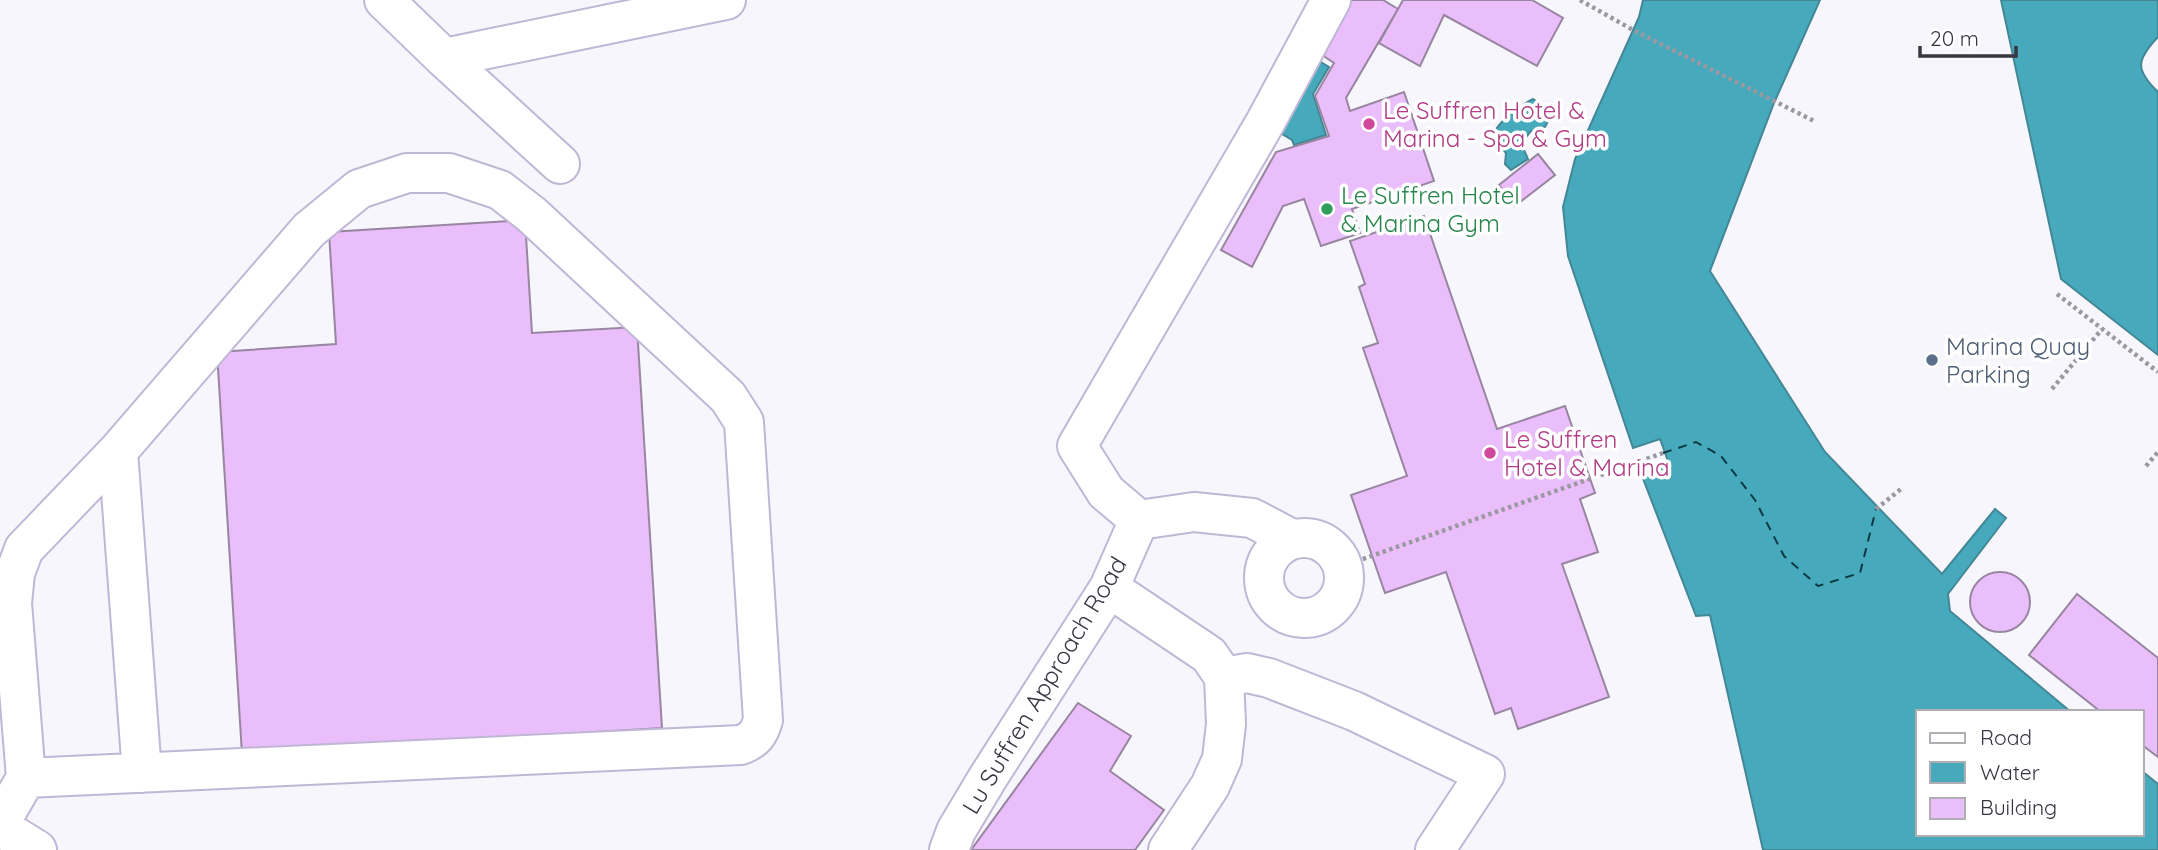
<svg xmlns="http://www.w3.org/2000/svg" width="2158" height="850" viewBox="0 0 2158 850" font-family="Quicksand,sans-serif">
	<style>
		.water { fill: #47aabc; stroke: #438797; stroke-width: 2 }
		.lines { fill: none; stroke-linecap: round; stroke-linejoin: round }
		.ferry { stroke: #0b3a42; stroke-width: 2; stroke-dasharray: 9 7; stroke-linecap: butt }
		.building { fill: #eabefb; stroke: #9885a0; stroke-width: 2 }
		.minor-casing { stroke: #c0b6d5; stroke-width: 42 }
		.path { stroke: #9b98a2; stroke-width: 4.5; stroke-dasharray: 3.5 3.5; stroke-linecap: butt }
		.minor { stroke: #fff; stroke-width: 38 }
		.hotel-dot { fill: #d1479c; stroke: #fff; stroke-width: 2.5 }
		.leisure-dot { fill: #2e9e5b; stroke: #fff; stroke-width: 2.5 }
		.service-dot { fill: #5c6f8a; stroke: #fff; stroke-width: 2.5 }
		.labels { text-anchor: middle; dominant-baseline: central; stroke-width: 7; stroke-linejoin: round; paint-order: stroke }
		.hotel-label { font-size: 24px; fill: #b23c85; stroke: #fff; text-anchor: start }
		.leisure-label { font-size: 24px; fill: #27864d; stroke: #fff; text-anchor: start }
		.service-label { font-size: 24px; fill: #4e5e75; stroke: #fff; text-anchor: start }
		.street-label { font-size: 24px; fill: #393541; stroke: #fff }
	</style>
	<rect width="100%" height="100%" fill="#f8f6fd"/>
	<path class="water" d="M1643,0H1820L1774,103L1710,271L1825,452L1942,574L1995,509L2006,518L1948,594L1950,611L2071,712H1918V834H2142V771L2158,784V850H1763L1710,615L1696,616L1642,476L1669,464L1660,439L1633,448L1568,256L1563,207L1575,159L1639,17Z
		M2001,0H2158V37C2136,60 2135,70 2158,92V355L2061,279Z
		M1316,59L1329,67L1313,94L1326,135L1294,145L1292,140L1277,131Z
		M1533,99L1543,105L1551,116L1545,127L1531,131L1523,141L1524,150L1528,159L1511,170L1505,164L1506,153L1492,136C1500,120 1518,107 1533,99Z"/>
	<g class="lines">
		<path class="ferry" d="M1663,453L1696,442L1721,456L1755,500L1784,556L1818,586L1860,573L1876,509"/>
	</g>
	<path class="building" d="M1349,0H1383L1398,9L1346,98L1350,111L1404,92L1434,181L1352,209L1360,233L1321,246L1304,199L1283,206L1252,267L1221,250L1276,152L1329,136L1315,96L1334,63L1319,53Z
		M1403,0H1532L1563,18L1537,66L1444,15L1420,66L1379,43Z
		M1538,154L1555,175L1515,206L1499,185Z
		M1424,216L1497,429L1565,406L1595,493L1580,499L1598,552L1562,564L1609,697L1518,729L1511,708L1495,714L1446,572L1385,593L1351,495L1407,476L1363,348L1378,343L1359,287L1365,284L1350,241Z
		M525,220L532,333L637,327L662,728L242,754L217,352L336,344L329,232Z
		M1970 602a30 30 0 1 1 60 0a30 30 0 1 1-60 0Z
		M2077,594L2158,658V757L2142,745V712H2101L2029,655Z
		M1078,703L1131,736L1110,771L1164,810L1135,850H971Z"/>
	<g class="lines">
		<defs>
			<path id="minor" d="M384,0L444,58L560,164
				M444,58L726,0
				M118,451L142,773
				M1264 578a40 40 0 1 1 80 0a40 40 0 1 1-80 0Z
				M1292,539L1252,518L1194,512L1139,520L1106,492L1077,446L1266,121L1331,0
				M1109,588L1209,655L1224,677L1226,724L1222,759L1210,786L1168,850
				M1224,677L1247,673L1269,678L1354,711L1485,774L1435,850
				M0,823L26,778L741,745C754,740 759,734 763,720L744,422L728,397L531,214L500,190L449,173H407L359,189L309,230L118,451L24,549L15,573L12,603L26,778
				M0,827L37,850
				M949,850L956,831L987,779L1109,588L1139,520"/>
		</defs>
		<use href="#minor" class="minor-casing"/>
		<path class="path" d="M1580,0L1633,30L1816,122
			M2057,294L2158,372
			M2052,389L2102,329
			M2146,466L2158,452
			M1876,509L1901,489
			M1343,566L1663,453"/>
		<use href="#minor" class="minor"/>
	</g>
	<g class="hotel-dot">
		<circle cx="1369" cy="124" r="7"/>
		<circle cx="1490" cy="453" r="7"/>
	</g>
	<circle class="leisure-dot" cx="1327" cy="209" r="7"/>
	<circle class="service-dot" cx="1932" cy="360" r="7"/>
	<g class="labels">
		<g class="hotel-label">
			<text x="1383" y="110">Le Suffren Hotel &amp;<tspan x="1383" dy="28">Marina - Spa &amp; Gym</tspan></text>
			<text x="1504" y="439">Le Suffren<tspan x="1504" dy="28">Hotel &amp; Marina</tspan></text>
		</g>
		<g class="leisure-label">
			<text x="1341" y="195">Le Suffren Hotel<tspan x="1341" dy="28">&amp; Marina Gym</tspan></text>
		</g>
		<g class="service-label">
			<text x="1946" y="346">Marina Quay<tspan x="1946" dy="28">Parking</tspan></text>
		</g>
		<g class="street-label">
			<text transform="translate(1044 685) rotate(-59)">Lu Suffren Approach Road</text>
		</g>
	</g>
	<rect x="1916" y="710" width="228" height="126" fill="#ffffff" stroke="#b0aeb3" stroke-width="2"/>
	<rect x="1930" y="733" width="35" height="10" fill="#ffffff" stroke="#b0aeb3" stroke-width="2"/>
	<text x="1980" y="745" font-size="21" fill="#393541">Road</text>
	<rect x="1930" y="762" width="35" height="21" fill="#47aabc" stroke="#b0aeb3" stroke-width="2"/>
	<text x="1980" y="780" font-size="21" fill="#393541">Water</text>
	<rect x="1930" y="798" width="35" height="21" fill="#eabefb" stroke="#b0aeb3" stroke-width="2"/>
	<text x="1980" y="815" font-size="21" fill="#393541">Building</text>
	<path d="M1920 46v10h96v-10" fill="none" stroke="#393541" stroke-width="3.5"/>
	<text x="1930" y="46" font-size="21" fill="#393541" stroke="#ffffff" stroke-width="5" paint-order="stroke">20 m</text>
</svg>
